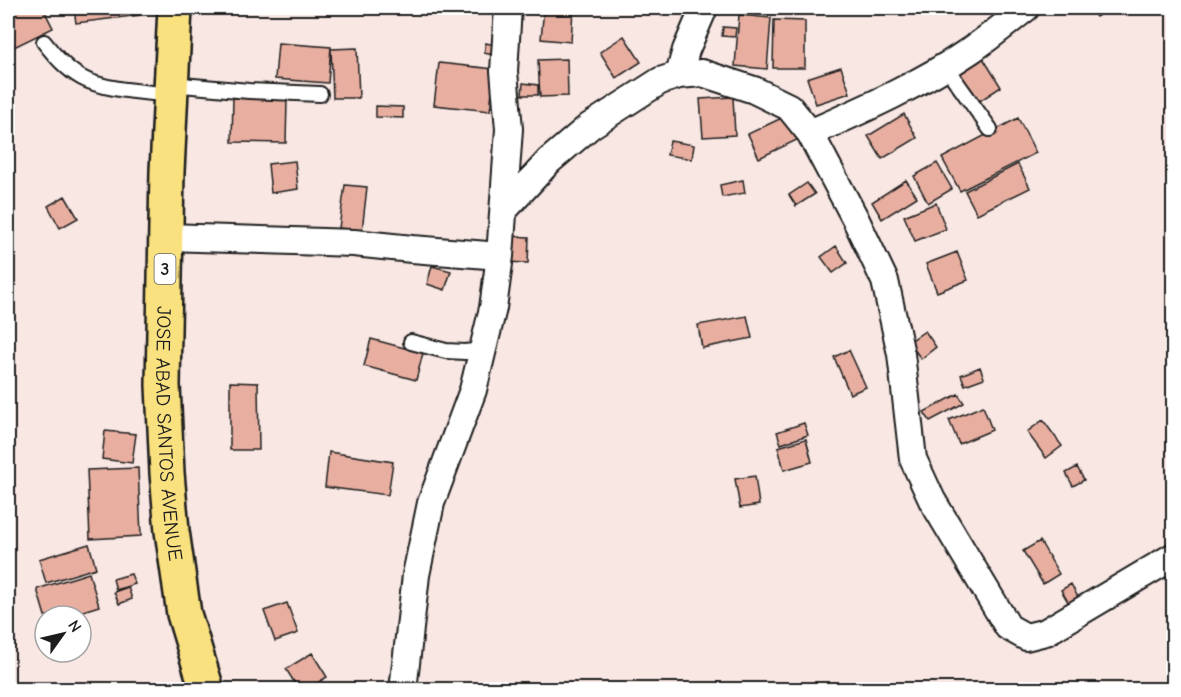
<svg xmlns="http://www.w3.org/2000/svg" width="1181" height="697" viewBox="0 0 1181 697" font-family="'Comic Neue',sans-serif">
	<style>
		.building { fill: #e8afa1; stroke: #1c1c1c; stroke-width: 1.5 }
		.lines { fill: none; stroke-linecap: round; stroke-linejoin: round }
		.lane-casing { stroke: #1c1c1c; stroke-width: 18 }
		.street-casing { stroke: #1c1c1c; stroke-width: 30 }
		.highway-casing { stroke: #1c1c1c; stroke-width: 38 }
		.lane { stroke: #fff; stroke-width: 14 }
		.street { stroke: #fff; stroke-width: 26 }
		.highway { stroke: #fae180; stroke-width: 33 }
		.labels { text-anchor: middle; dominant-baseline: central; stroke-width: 4.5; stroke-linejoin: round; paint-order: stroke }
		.shield { fill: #fff; stroke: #606060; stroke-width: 1.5 }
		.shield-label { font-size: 18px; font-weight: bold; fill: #1c1c1c }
		.street-label { font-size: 20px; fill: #1c1c1c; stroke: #fff }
	</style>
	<rect width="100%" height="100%" fill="#f8e7e3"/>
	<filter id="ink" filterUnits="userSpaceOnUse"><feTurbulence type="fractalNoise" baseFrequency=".0167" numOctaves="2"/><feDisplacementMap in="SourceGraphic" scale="12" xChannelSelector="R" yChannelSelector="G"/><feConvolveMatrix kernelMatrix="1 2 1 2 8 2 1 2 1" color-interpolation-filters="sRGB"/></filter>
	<g filter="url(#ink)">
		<path class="building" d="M8,8H43L53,28L12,48L8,40Z
			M74,8H139L140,15L76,23Z
			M544,8L573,9L571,42L541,39Z
			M930,8H946L947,11L933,16Z
			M1090,8H1110L1096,17Z
			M739,15L771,18L767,69L735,66Z
			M774,20L805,21V68H773Z
			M723,27L736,28L735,37L722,36Z
			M624,36L641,62L616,78L600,52Z
			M278,43L331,47L328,83L275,79Z
			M486,43L495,45L493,55L484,53Z
			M357,48L359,98H333L331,49Z
			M978,50L1001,87L975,104L951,67Z
			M567,59L568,96L540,97L538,60Z
			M439,63L494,69L490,111L434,105Z
			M841,67L850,93L816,104L807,78Z
			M523,83L538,85V95H522Z
			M733,97L735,135L703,137L700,99Z
			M233,98L287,99L286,143L232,142Z
			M376,106L403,107V118L376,117Z
			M904,114L917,138L882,159L868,136Z
			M788,115L799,139L759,158L748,134Z
			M1018,118L1036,153L960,191L942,158Z
			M670,141L694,145L692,159L667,155Z
			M295,161L298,189L271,193L268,164Z
			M937,163L952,189L928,203L914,176Z
			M1018,164L1030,188L977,214L965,191Z
			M743,180L745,193L722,197L720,185Z
			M906,180L917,197L882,219L872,202Z
			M807,183L815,194L796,206L789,195Z
			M345,185L367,187L362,231L339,228Z
			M65,196L78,218L60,228L48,206Z
			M936,203L946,229L915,241L904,216Z
			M507,236L529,237L528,263L506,262Z
			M836,246L847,263L833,273L821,257Z
			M957,252L968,280L937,292L926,264Z
			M432,266L451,271L445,290L427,284Z
			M747,316L752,338L702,348L698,325Z
			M925,331L936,347L921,359L909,342Z
			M371,339L423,353L416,380L364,366Z
			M849,350L866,387L850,394L834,357Z
			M980,367L984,378L965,385L961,375Z
			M230,382L258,383L259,450H230Z
			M958,394L964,403L930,421L924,412Z
			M983,406L992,430L959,444L949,420Z
			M1043,420L1062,446L1046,458L1027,432Z
			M804,423L808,435L781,444L777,432Z
			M105,431L136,434L132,463L102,459Z
			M806,439L812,462L784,470L778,447Z
			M329,452L393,462L388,495L325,487Z
			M1077,467L1084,480L1073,486L1066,473Z
			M138,468L141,536L90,539L87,470Z
			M755,476L759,505L740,508L735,479Z
			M1040,541L1059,574L1043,584L1023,551Z
			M89,544L96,568L46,583L39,559Z
			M89,573L99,606L67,616H45L37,589Z
			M131,574L135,584L116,590L113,579Z
			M1071,584L1080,601L1071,607L1061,590Z
			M128,587L132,599L119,604L114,592Z
			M287,603L298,633L275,641L264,611Z
			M312,653L327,677L306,690H299L286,669Z"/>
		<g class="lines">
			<defs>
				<path id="lane" d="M44,42C55,56 66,69 82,78C103,90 146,92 171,95
					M945,66L990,129
					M171,84L249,91L320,94
					M411,342L446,351L465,352L483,350"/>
				<path id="street" d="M679,75L686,50L704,8
					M810,133C865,109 921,84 971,50C990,37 1008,22 1026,8
					M504,210L549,161L590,126L660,81L679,75L702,73L754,90L789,107L810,133L855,218L885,281L901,354L913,459L932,500L1008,627L1026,637L1046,632L1174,556
					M166,237L354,243L412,249L500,256
					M403,690L416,575L431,503L473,390L493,308L500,256L509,129L504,71L508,8"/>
				<g id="highway">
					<path id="s1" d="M175,8L167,171L163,385L167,473L172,531L184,614L207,690"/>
				</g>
			</defs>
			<use href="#lane" class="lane-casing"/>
			<use href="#street" class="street-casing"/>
			<use href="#highway" class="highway-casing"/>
			<use href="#lane" class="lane"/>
			<use href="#street" class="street"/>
			<use href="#highway" class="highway"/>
		</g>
	</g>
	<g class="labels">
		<rect class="shield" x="154.5" y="254" width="21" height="30" rx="4.5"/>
		<g class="shield-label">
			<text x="165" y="269">3</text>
		</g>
		<g class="street-label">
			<text stroke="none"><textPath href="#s1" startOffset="426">JOSE ABAD SANTOS AVENUE</textPath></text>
		</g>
	</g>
	<rect width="1181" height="697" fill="none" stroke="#fff" stroke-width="30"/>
	<rect x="15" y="15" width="1151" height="667" fill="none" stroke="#1c1c1c" stroke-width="2" filter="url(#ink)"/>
	<g transform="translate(63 634) rotate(56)"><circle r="28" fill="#ffffff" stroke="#a4a4a4" stroke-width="1.5"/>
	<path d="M0-4.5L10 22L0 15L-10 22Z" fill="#1c1c1c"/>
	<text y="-9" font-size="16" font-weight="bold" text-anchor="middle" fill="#1c1c1c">N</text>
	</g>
</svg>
